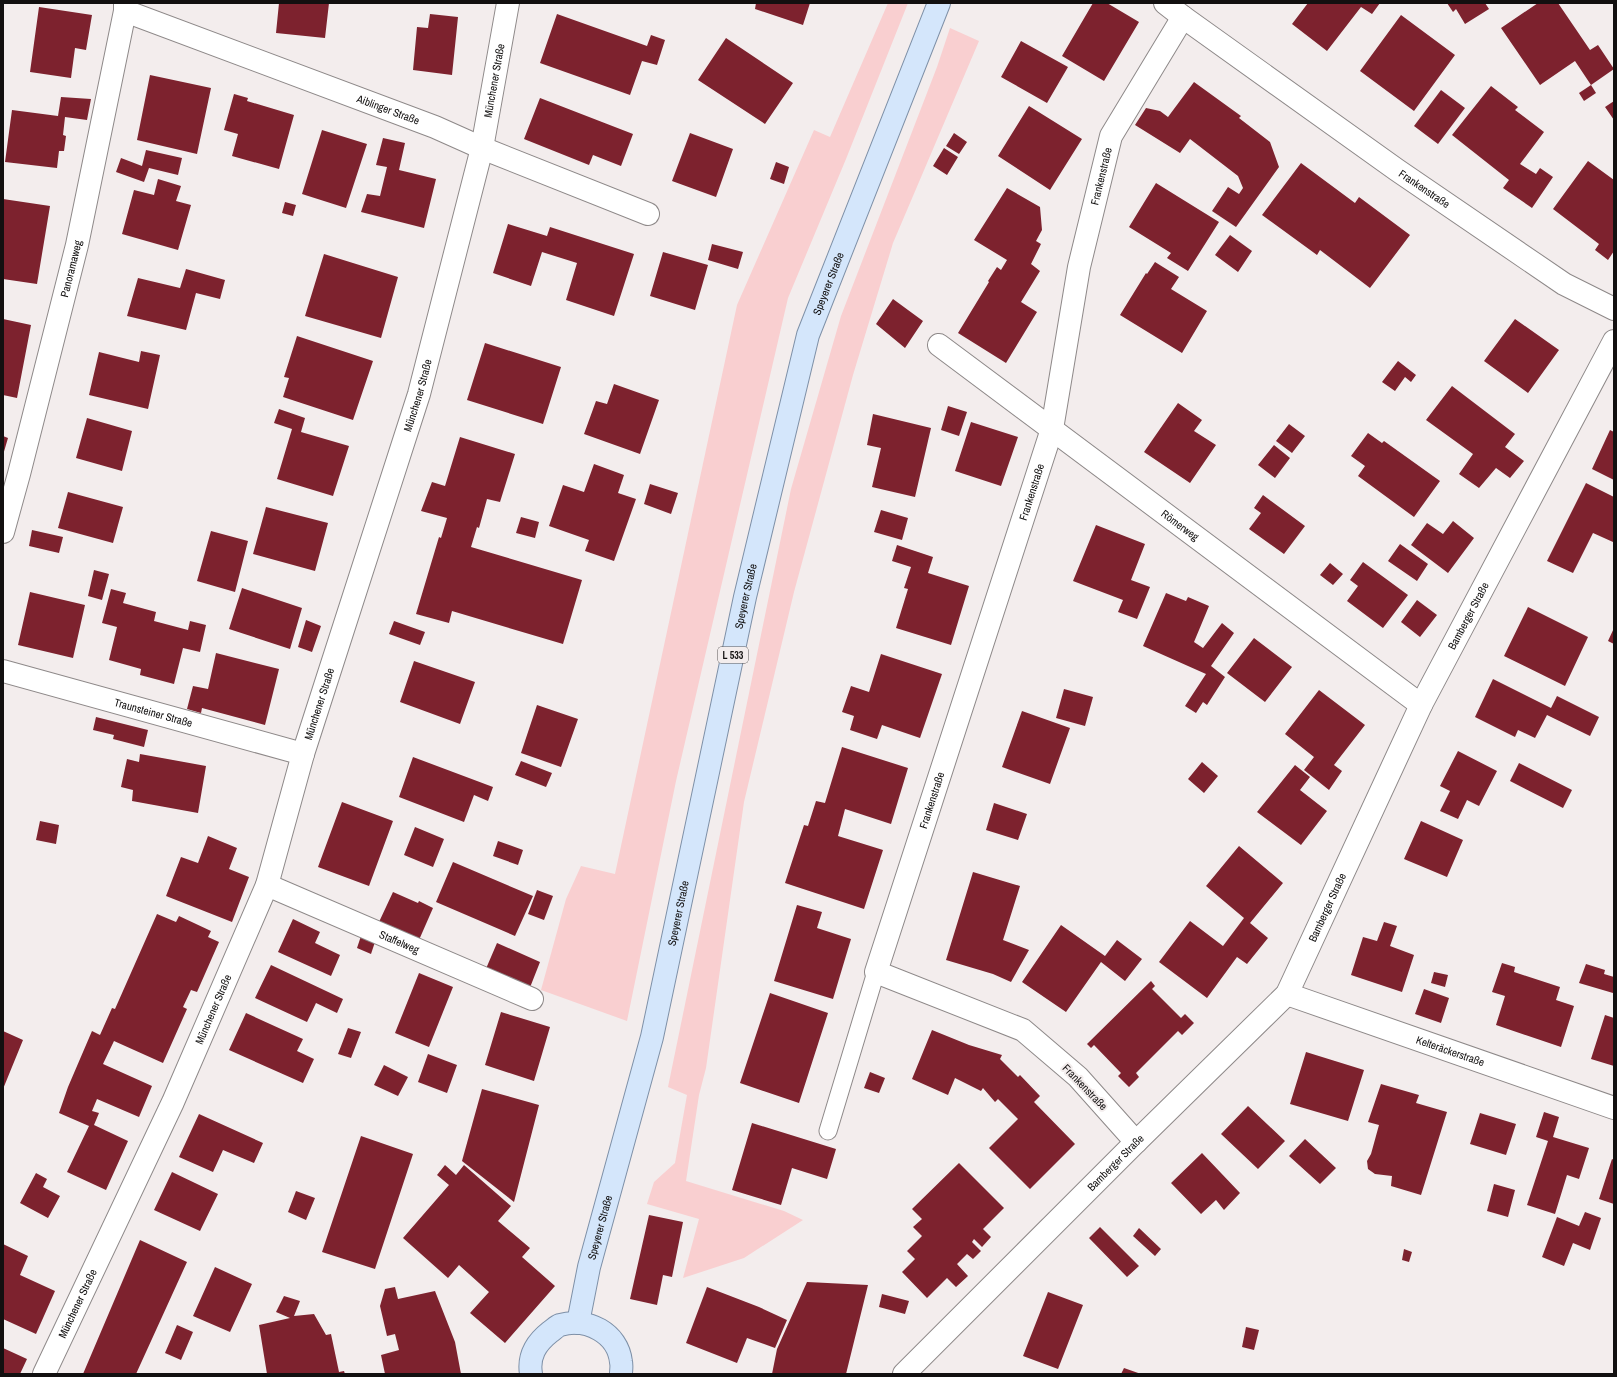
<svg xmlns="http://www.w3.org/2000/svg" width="1617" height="1377" viewBox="0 0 1617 1377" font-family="'Archivo Narrow',sans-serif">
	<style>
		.green { fill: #f9cfd0 }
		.building { fill: #7d222e }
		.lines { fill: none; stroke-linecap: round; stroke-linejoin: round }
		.service-casing { stroke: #8e8989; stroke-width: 19 }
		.minor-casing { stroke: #8e8989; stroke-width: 24 }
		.primary-casing { stroke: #7e90a7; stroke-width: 24 }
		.service { stroke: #fff; stroke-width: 17 }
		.minor { stroke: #fff; stroke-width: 22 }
		.primary { stroke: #d4e6fb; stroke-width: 22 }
		.labels { text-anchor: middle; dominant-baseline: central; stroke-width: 4; stroke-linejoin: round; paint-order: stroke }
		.shield { fill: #f3eded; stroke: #565252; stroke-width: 1 }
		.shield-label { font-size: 10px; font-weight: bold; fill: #121010 }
		.street-label { font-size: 11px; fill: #121010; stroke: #f3eded }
	</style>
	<rect width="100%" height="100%" fill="#f3eded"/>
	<path class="green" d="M888,3H908L846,159L788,298L676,781L627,1021L541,990L566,899L581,866L615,874L737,305L814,130L830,137Z
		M950,28L979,41L893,243L853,375L794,592L744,802L706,1068L699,1095L686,1181L784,1211L803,1220L744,1258L683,1278L699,1219L647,1204L654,1182L675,1163L687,1095L668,1087L791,489L841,316L937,67Z"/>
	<path class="building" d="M279,3H329L325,38L276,33Z
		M756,3H810L803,25L755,9Z
		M1093,3H1107L1139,22L1104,81L1062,56Z
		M1308,3H1380L1372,14L1361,7L1327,51L1292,24Z
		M1447,3H1485L1489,9L1465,24L1456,9L1453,12Z
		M1538,3H1558L1590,50L1598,45L1614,69L1591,85L1575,61L1540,85L1501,28Z
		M39,7L92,15L86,50L75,48L71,78L30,72Z
		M430,14L458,17L452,75L413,70L417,27L428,28Z
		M557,14L647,46L651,35L665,40L657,65L642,61L630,95L540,63Z
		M1401,15L1455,55L1414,111L1360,71Z
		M726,38L793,83L765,124L698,80Z
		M1021,41L1068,67L1047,103L1001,77Z
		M150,75L211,88L197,154L137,140Z
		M1194,82L1241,116L1239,118L1270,142L1279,167L1236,227L1212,211L1228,187L1239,194L1243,188L1238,176L1190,139L1180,153L1135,125L1146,108L1160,111L1168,117Z
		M1591,85L1596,93L1584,101L1579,93Z
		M1491,86L1518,107L1515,110L1544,132L1520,164L1536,174L1540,168L1553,177L1532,208L1503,188L1509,180L1452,135Z
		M1441,90L1465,108L1438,144L1414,126Z
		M234,94L248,98L247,101L294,115L279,169L232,156L238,134L224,130Z
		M61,97L91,99L87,120L65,117L63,135L66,136L64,151H59L57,168L5,162L12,110L58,116Z
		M540,98L633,134L621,166L593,155L589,165L524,139Z
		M1614,101V120L1605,107Z
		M1029,106L1082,139L1050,190L998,156Z
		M322,130L367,144L346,208L302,194Z
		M690,133L733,149L716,197L672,181Z
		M954,133L967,142L959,154L946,146Z
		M383,138L405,143L399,170L436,179L424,228L361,212L367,194L380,196L387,167L376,165Z
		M944,148L958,157L947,175L933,166Z
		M146,150L182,158L178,175L149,168L144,182L116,172L121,158L142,166Z
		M1588,161L1614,180V251L1608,260L1595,250L1599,244L1553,209Z
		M776,162L789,167L784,184L770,179Z
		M1301,163L1355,203L1359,197L1410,235L1370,288L1320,250L1317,255L1262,215Z
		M158,179L181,186L176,201L191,205L178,250L122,234L134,190L154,195Z
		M1156,183L1219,222L1188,271L1167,258L1171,253L1129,227Z
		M1007,188L1040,207L1042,230L1036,241L1041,244L1031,264L1040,271L1021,302L1037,312L1006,363L958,333L989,282L988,281L997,267L1001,270L1007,260L974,240Z
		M3,199L50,206L37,284L3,279Z
		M285,202L296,205L293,216L282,213Z
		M508,224L547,236L550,227L634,254L614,316L566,300L577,263L542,252L531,286L493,273Z
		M1230,235L1252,251L1238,272L1215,255Z
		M712,244L743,252L738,269L708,260Z
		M663,252L708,265L695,310L650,296Z
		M324,254L398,277L381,338L305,316Z
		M1155,262L1179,277L1171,289L1207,311L1182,353L1120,315L1146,273L1147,274Z
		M186,269L225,280L220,299L196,293L186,330L127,316L138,278L180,288Z
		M893,299L923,321L905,348L876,324Z
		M3,319L31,325L17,398L3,395Z
		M1515,319L1559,350L1528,393L1484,361Z
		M297,336L373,361L353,420L283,397L289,378L284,377Z
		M485,343L561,367L543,424L467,400Z
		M141,351L160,355L148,409L89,395L99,352L139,362Z
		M1398,361L1416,375L1411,382L1405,377L1395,391L1382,382Z
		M614,384L659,400L640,454L584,434L596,401L607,404Z
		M1452,386L1515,434L1505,447L1524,461L1510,478L1496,468L1479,488L1459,474L1473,454L1426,420Z
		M1178,403L1202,420L1194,431L1216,445L1190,483L1144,452Z
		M948,406L967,412L959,436L941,430Z
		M279,409L305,418L301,432L349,446L333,496L277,479L292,429L274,423Z
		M873,414L931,428L915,497L872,487L881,448L867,445Z
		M87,418L132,431L122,471L76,458Z
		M971,422L1018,437L1001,486L955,471Z
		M1289,424L1305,436L1292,453L1276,441Z
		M1610,430L1614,432V480L1592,469Z
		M1368,433L1382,443L1384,441L1440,481L1414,517L1358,476L1365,466L1351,456Z
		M3,436L8,438L3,455Z
		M460,437L515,454L500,502L487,499L479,528L477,527L471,547L582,580L563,644L452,611L449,623L416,614L439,537L441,538L447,518L421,511L432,482L445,486Z
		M1274,445L1290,458L1275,478L1258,465Z
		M594,464L624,475L618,493L636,499L614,561L585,551L589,540L549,526L563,485L584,492Z
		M1586,483L1614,497V540L1613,542L1593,533L1573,573L1547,561Z
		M650,484L678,493L671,514L644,504Z
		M68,492L123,507L113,543L58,528Z
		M1263,495L1305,526L1284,554L1249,529L1261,513L1254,508Z
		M266,507L328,523L315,571L253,554Z
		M881,510L908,518L902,540L874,532Z
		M521,517L539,522L535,538L516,533Z
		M1453,521L1474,538L1448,573L1411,545L1427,523L1443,534Z
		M1096,525L1145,544L1131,580L1150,587L1137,619L1118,612L1123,600L1073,581Z
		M32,530L63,537L59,553L29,546Z
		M211,531L248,541L235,592L197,581Z
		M1400,544L1428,564L1417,581L1388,561Z
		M897,545L933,557L928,573L969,586L951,645L896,628L908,589L904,588L911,567L892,561Z
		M1363,562L1408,595L1383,628L1347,601L1358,586L1350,580Z
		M1330,563L1343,574L1333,585L1320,575Z
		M94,570L109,574L102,600L88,596Z
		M242,588L302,608L290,649L229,629Z
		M111,589L126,593L123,603L156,612L154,621L188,630L190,621L206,625L200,652L183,648L174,684L140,675L141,669L109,660L117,627L102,623Z
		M30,592L85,605L73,658L18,645Z
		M1166,593L1186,601L1188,597L1209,606L1194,642L1203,648L1222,623L1234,633L1211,666L1225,677L1207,705L1203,702L1196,713L1185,706L1206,674L1143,646Z
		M1417,600L1437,615L1420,637L1401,622Z
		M1528,607L1588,637L1565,686L1504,656Z
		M306,620L321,626L312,652L298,647Z
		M394,621L425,632L420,645L389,634Z
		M1614,628V644L1608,641Z
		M1254,638L1292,667L1265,702L1227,673Z
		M216,653L279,669L265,725L202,708L201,713L187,709L193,686L208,689Z
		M881,654L942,674L920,738L882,725L877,739L850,730L854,716L842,712L851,686L869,692Z
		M414,661L475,682L460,724L400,702Z
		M1493,679L1551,708L1557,696L1599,717L1590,736L1547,715L1535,738L1518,730L1515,737L1475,717Z
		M1064,689L1093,697L1085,726L1056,718Z
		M1319,690L1365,725L1334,765L1342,771L1329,790L1304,770L1314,757L1285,734Z
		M537,705L578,719L561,767L521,753Z
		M1022,711L1070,728L1050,784L1002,767Z
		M96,717L148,730L144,747L113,739L114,735L93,730Z
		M842,747L908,768L891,824L845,809L838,836L883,850L864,909L785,883L804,825L808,826L816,801L825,803Z
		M1458,751L1497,771L1479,806L1467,800L1458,819L1440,811L1450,791L1440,786Z
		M140,754L206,766L198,813L132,801L133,790L121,787L127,759L139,762Z
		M413,757L493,787L488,801L474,795L464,822L399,797Z
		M521,761L552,773L546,787L515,775Z
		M1202,762L1218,776L1204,793L1188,779Z
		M1519,763L1572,790L1563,808L1510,781Z
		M1295,765L1310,777L1300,790L1327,811L1301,845L1257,812Z
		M342,802L393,821L369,886L318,867Z
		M994,803L1027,814L1018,840L986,830Z
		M40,821L59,825L56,844L36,840Z
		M1421,821L1463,840L1447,877L1404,859Z
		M415,827L444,839L433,867L404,855Z
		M208,836L237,848L229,869L249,877L232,922L166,896L181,857L198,863Z
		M498,841L523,850L518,865L493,856Z
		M1239,846L1283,883L1250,923L1268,938L1247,964L1237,957L1207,998L1159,962L1190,921L1223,946L1244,918L1206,886Z
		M453,862L533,896L515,936L436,902Z
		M973,872L1020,886L1003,940L1029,950L1011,982L993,974L946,960Z
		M537,890L553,896L544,920L528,914Z
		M393,892L418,903L419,901L433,908L419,940L379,922Z
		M797,905L822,912L817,928L851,939L833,999L774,981Z
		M157,914L176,922L179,916L211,931L208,937L219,942L197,992L191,990L183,1007L187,1009L163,1063L114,1041L103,1064L152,1086L139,1117L97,1099L92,1111L99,1113L94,1125L128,1141L106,1190L67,1172L89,1126L59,1113L68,1087L92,1031L100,1035L112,1008L115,1009Z
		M293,919L320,932L315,943L340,955L331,976L278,952Z
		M1384,922L1397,926L1390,946L1414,955L1402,992L1351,975L1363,937L1377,941Z
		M1061,925L1105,956L1117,940L1142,959L1125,981L1101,962L1066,1012L1022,982Z
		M362,933L376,939L371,954L357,948Z
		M497,943L540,962L529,990L485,971Z
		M1502,963L1515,967L1514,972L1560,987L1556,1000L1574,1006L1561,1047L1496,1025L1505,996L1492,992Z
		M1586,964L1605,970L1604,974L1614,977L1613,993L1579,983Z
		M271,965L343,999L337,1013L316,1003L307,1022L255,998Z
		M1434,972L1448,975L1445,987L1431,983Z
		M419,973L453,987L429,1047L395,1033Z
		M1151,981L1155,986L1152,989L1181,1018L1185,1014L1194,1023L1182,1035L1178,1031L1136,1073L1139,1077L1129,1087L1118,1076L1121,1073L1094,1045L1091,1048L1087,1044Z
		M1424,989L1449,998L1441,1023L1415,1014Z
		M770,993L828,1013L799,1103L740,1083Z
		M501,1012L550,1027L534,1081L485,1065Z
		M246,1013L303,1039L297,1051L314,1059L303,1083L229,1050Z
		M1605,1015L1614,1018V1066L1591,1059Z
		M348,1028L361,1032L351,1058L338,1054Z
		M932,1030L969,1045L1002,1055L1000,1059L1018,1077L1020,1075L1040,1096L1034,1102L1075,1144L1030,1189L989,1148L1018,1119L998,1099L995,1102L983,1088L981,1091L955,1078L948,1095L912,1079Z
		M3,1031L23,1040L3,1089Z
		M1306,1052L1364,1070L1348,1121L1290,1104Z
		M428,1054L457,1065L447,1093L418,1082Z
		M384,1065L408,1077L398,1096L374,1085Z
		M870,1072L885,1078L879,1093L864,1088Z
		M1381,1084L1419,1095L1416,1103L1447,1112L1421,1195L1391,1186L1392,1176L1375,1174L1368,1169L1367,1161L1371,1154L1379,1125L1368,1122Z
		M482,1089L539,1105L514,1202L462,1161Z
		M1248,1106L1285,1141L1258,1169L1221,1134Z
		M1544,1112L1559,1117L1553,1137L1589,1148L1579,1179L1567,1175L1555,1214L1527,1205L1548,1141L1536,1137Z
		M1480,1113L1516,1124L1506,1155L1470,1144Z
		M199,1114L263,1143L254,1163L223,1150L213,1172L179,1157Z
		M752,1123L836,1149L827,1179L792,1168L781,1205L732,1190Z
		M361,1136L413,1154L375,1269L322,1252Z
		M1305,1139L1336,1168L1320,1184L1289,1156Z
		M1202,1153L1240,1193L1224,1210L1216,1200L1201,1214L1171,1183Z
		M1612,1159L1614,1160V1204L1599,1199Z
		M959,1163L1004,1208L983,1229L991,1237L982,1247L974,1239L972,1242L981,1251L973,1259L967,1254L957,1264L968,1276L956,1287L947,1278L927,1298L902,1272L915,1259L907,1251L922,1236L913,1227L922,1219L912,1209Z
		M445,1165L456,1175L464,1165L511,1206L498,1221L530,1248L522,1257L555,1286L505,1343L470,1313L489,1292L459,1265L448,1278L403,1238L449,1185L437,1175Z
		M172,1172L218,1194L200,1231L154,1210Z
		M36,1173L47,1179L43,1187L60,1196L48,1218L20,1203Z
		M1494,1184L1515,1190L1508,1217L1487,1211Z
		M296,1191L315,1198L306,1220L288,1212Z
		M1585,1212L1601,1218L1590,1250L1573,1243L1564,1266L1542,1257L1557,1217L1579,1226Z
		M649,1215L683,1222L672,1277L663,1275L657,1305L630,1299Z
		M1100,1227L1139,1266L1127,1277L1089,1238Z
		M1139,1228L1161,1249L1155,1256L1133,1236Z
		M140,1240L187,1262L136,1374H83Z
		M3,1244L28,1256L20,1275L55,1291L36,1334L3,1319Z
		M1404,1249L1412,1252L1409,1262L1402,1260Z
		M215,1267L252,1284L230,1332L193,1316Z
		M807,1282L868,1285L846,1374H772L777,1349Z
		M395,1287L398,1299L435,1291L455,1342L461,1374H385L381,1355L399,1350L395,1334L387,1336L380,1306L385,1289Z
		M707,1287L759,1307L787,1320L775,1348L747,1338L737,1363L686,1343Z
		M1048,1292L1083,1305L1058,1369L1023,1356Z
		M882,1294L909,1301L905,1314L879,1307Z
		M284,1296L300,1301L294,1316L314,1314L326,1335L331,1334L339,1372L344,1371L345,1374H267L259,1325L290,1318L276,1312Z
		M177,1325L193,1332L181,1360L165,1353Z
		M1246,1327L1259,1330L1254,1350L1242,1347Z
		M3,1348L27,1359L20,1374H3Z
		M1124,1368L1141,1374H1121Z"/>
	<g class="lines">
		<defs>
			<path id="service" d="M828,1131L876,972"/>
			<g id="minor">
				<path id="s1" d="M1165,3L1183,17L1397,170L1564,284L1614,309"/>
				<path id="s2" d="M125,11L435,127L482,148L648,214"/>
				<path id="s3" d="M939,345L1421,705"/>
				<path id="s4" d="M3,532L19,474L77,245L125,11V3"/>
				<path id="s5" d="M3,671L303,754"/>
				<path id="s6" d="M267,885L532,999"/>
				<path id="s7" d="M1287,994L1614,1108"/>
				<path id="s8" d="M1136,1142L1078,1077L1023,1030L876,972L1052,429L1079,267L1111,136L1183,17"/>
				<path id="s9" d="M44,1374L173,1102L267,885L303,754L419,394L482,148L508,3"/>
				<path id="s10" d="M904,1374L1136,1142L1287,994L1421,705L1614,341"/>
			</g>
			<g id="primary">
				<path id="s11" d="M578,1323L589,1267L652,1037L745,597L808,335L939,3"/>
				<path d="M531,1374C528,1356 536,1343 550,1332C553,1330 557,1326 560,1325C587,1317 618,1333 621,1362C622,1366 621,1370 621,1374"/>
			</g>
		</defs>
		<use href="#service" class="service-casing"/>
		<use href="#minor" class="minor-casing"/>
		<use href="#primary" class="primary-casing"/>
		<use href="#service" class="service"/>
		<use href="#minor" class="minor"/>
		<use href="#primary" class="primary"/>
	</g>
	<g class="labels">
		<rect class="shield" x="718" y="647" width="30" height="16" rx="3"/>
		<g class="shield-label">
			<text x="733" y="655">L 533</text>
		</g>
		<g class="street-label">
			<text stroke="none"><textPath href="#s9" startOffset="1374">Münchener Straße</textPath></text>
			<text stroke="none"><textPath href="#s2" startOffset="281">Aiblinger Straße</textPath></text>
			<text stroke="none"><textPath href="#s8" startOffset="1146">Frankenstraße</textPath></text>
			<text stroke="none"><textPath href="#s1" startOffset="319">Frankenstraße</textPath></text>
			<text stroke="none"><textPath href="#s4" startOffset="272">Panoramaweg</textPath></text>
			<text stroke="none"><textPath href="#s11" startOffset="1070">Speyerer Straße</textPath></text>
			<text stroke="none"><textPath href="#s9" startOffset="1050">Münchener Straße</textPath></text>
			<text stroke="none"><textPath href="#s8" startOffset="822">Frankenstraße</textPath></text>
			<text stroke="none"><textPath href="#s3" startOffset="301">Römerweg</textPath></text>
			<text stroke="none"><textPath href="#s11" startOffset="746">Speyerer Straße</textPath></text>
			<text stroke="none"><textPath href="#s10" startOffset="959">Bamberger Straße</textPath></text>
			<text stroke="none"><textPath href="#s9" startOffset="726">Münchener Straße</textPath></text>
			<text stroke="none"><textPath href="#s5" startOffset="156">Traunsteiner Straße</textPath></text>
			<text stroke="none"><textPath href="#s8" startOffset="498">Frankenstraße</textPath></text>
			<text stroke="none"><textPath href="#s10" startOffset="635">Bamberger Straße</textPath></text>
			<text stroke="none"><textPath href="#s11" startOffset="422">Speyerer Straße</textPath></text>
			<text stroke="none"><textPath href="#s6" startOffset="144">Staffelweg</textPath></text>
			<text stroke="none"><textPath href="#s9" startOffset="402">Münchener Straße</textPath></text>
			<text stroke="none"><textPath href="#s7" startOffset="173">Kelteräckerstraße</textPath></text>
			<text transform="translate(1085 1087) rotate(46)">Frankenstraße</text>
			<text stroke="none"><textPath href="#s10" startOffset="299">Bamberger Straße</textPath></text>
			<text stroke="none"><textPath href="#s11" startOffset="98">Speyerer Straße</textPath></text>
			<text stroke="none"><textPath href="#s9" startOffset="78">Münchener Straße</textPath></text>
		</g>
	</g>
	<rect width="1617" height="1377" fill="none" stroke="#121010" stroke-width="8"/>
</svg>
